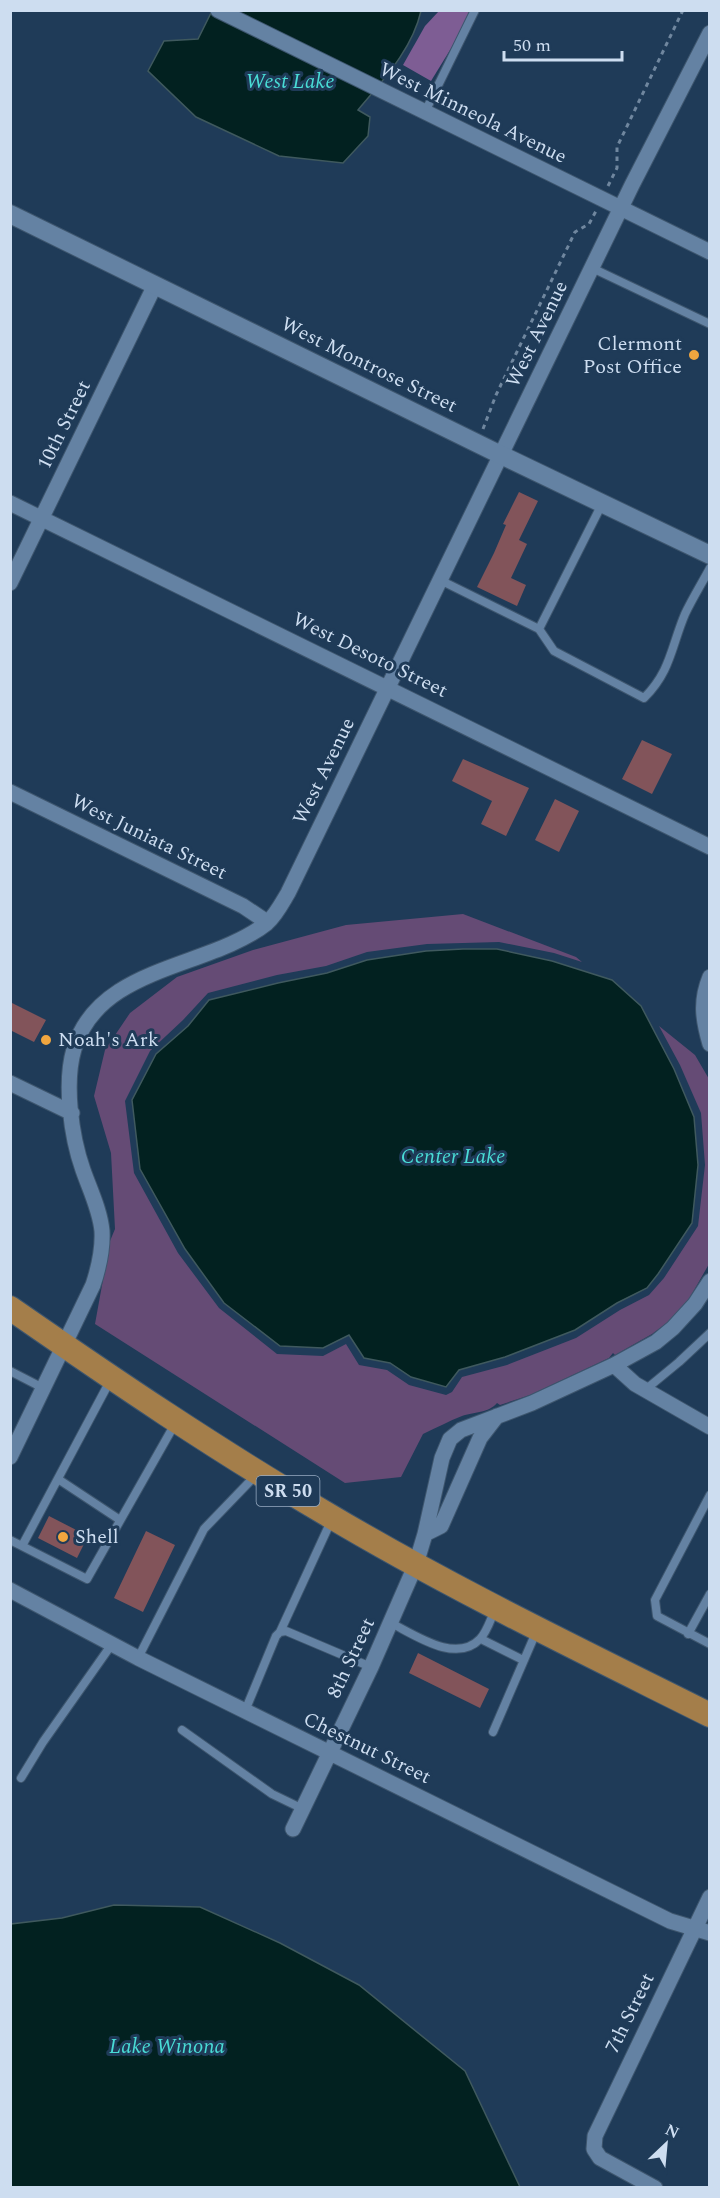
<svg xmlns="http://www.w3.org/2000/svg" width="720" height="2198" viewBox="0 0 720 2198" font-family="Spectral,serif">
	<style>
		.green { fill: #654b75 }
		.forest { fill: #7e5d94 }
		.water { fill: #022120; stroke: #3f595e; stroke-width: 1.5 }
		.building { fill: #82545a }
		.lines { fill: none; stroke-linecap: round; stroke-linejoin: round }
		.service-casing { stroke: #3e566e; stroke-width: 10 }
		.minor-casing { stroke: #3e566e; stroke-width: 17 }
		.tertiary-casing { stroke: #3e566e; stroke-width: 20 }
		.trunk-casing { stroke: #3e566e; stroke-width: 26 }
		.path { stroke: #70879f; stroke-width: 3; stroke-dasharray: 4.5 4.5; stroke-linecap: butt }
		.service { stroke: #6482a3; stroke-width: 8 }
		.minor { stroke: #6482a3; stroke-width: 15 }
		.tertiary { stroke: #6482a3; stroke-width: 18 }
		.trunk { stroke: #a47e4a; stroke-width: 24 }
		.poi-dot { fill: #f0a63f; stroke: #1f3b58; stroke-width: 2 }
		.labels { text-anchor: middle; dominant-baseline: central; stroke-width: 6; stroke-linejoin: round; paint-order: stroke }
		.shield { fill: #1f3b58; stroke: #99acc2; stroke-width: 1.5 }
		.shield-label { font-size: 18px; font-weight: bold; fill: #cdddf0 }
		.street-label { font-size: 20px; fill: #cdddf0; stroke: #1f3b58 }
		.poi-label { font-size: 20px; fill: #cdddf0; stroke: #1f3b58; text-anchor: start }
		.water-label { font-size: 21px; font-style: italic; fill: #49dcd6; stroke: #1f3b58 }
	</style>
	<rect width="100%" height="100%" fill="#1f3b58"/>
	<path class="green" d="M463,914L576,957L582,962L554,953L499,942L427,944L367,952L326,966L277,975L208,993L183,1020L150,1051L125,1101L134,1173L178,1253L219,1308L277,1354L323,1356L346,1344L359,1365L387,1370L409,1385L446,1395L452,1392L462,1377L507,1365L576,1338L620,1310L649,1295L664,1278L698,1226L705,1165L701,1113L680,1065L659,1026L695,1055L709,1079V1264L689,1299L668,1322L652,1334L615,1355L613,1353L609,1358L530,1395L500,1405L497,1403C489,1413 473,1412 462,1416C449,1421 436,1428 423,1434L401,1477L345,1483L95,1324L110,1241L115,1229L111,1153L94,1096L105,1050L130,1013L177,977L253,950L346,925Z"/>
	<path class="forest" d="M439,11H474L431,81L403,65L425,26Z"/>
	<path class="water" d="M212,11H421C412,50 383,80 358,110L370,117L368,136L343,163L279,156L196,117L148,71L164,41L198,39Z
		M463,949H497L552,961L612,980L641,1006L674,1069L694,1117L698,1165L692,1223L658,1274L647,1288L617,1303L575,1330L505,1357L459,1370L446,1387L411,1377L390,1363L364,1358L349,1335L323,1348L280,1346L224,1303L185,1249L140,1169L132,1100L156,1054L188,1026L209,1000L278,983L327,973L367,960L426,951Z
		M114,1905L200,1907L280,1943L359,1985L465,2071L520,2187H11V1924L62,1918Z"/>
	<path class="building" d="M519,492L538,501L519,540L527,544L511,578L526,585L517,606L477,587L494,553L506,525L503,524Z
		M642,740L672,754L652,794L622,779Z
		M463,759L529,788L506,836L481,824L492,801L452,781Z
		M555,799L579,811L559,852L535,840Z
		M10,1002L46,1020L34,1042L10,1030Z
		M49,1516L88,1536L77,1558L38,1538Z
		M146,1531L175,1545L143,1612L114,1598Z
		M418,1653L489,1689L480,1708L409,1673Z"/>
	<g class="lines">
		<defs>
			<path id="service" d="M425,112L475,10
				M592,268L710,324
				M440,580L539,629L602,504
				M539,629L554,651L644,698C671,671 671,647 685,614C692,599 702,583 710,568
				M10,1371L43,1388
				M645,1390L679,1362L710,1333
				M58,1479L120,1520
				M710,1495L655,1600L657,1616L710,1644
				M10,1540L87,1579L176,1422
				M22,1546L111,1379
				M391,1623C415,1635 456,1664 480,1639C487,1632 491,1618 495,1610
				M280,1632L332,1519
				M688,1634L710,1594
				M481,1639L523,1660
				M138,1658L204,1529L255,1476
				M245,1711L276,1636L280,1632L286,1631L371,1667
				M182,1730L272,1794L303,1809
				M493,1732L537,1630
				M21,1778L43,1742L112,1644"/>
			<path id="minor" d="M218,10L710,252
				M10,503L710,847
				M10,583L155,285
				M10,792L243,906L267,922
				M710,977C700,1001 703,1020 710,1044
				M10,1083L72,1113
				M614,1365L635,1384L710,1427
				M10,1457L93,1285C99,1267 103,1250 102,1231C100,1210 90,1190 83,1170C71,1136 64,1083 74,1049C99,965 209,969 267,923C276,915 282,903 288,893L632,185L710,33
				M425,1534L441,1526L480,1438L497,1416
				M10,1590L138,1658L670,1921L710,1933
				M293,1829L371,1667L416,1564L425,1534L442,1458L450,1439L461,1430L532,1403L614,1365L656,1342L673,1328L695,1304L710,1281
				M655,2188L600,2158L594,2149L595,2136L710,1897"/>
			<path id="tertiary" d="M10,214L501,455L710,555"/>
			<path id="trunk" d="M10,1308C114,1380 217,1450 325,1513C449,1587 580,1650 710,1715"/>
		</defs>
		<use href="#service" class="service-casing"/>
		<use href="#minor" class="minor-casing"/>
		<use href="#tertiary" class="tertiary-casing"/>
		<use href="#trunk" class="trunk-casing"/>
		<path class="path" d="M608,186L617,168V147L683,10
			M483,429L496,395L575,232L589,224L596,211"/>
		<use href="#service" class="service"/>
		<use href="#minor" class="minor"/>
		<use href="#tertiary" class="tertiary"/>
		<use href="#trunk" class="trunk"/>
	</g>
	<g class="poi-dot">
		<circle cx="694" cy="355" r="6"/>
		<circle cx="46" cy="1040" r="6"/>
		<circle cx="63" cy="1537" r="6"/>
	</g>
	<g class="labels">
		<rect class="shield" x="256.5" y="1476" width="63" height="30" rx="4.5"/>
		<g class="shield-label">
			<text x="288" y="1491">SR 50</text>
		</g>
		<g class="street-label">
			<text transform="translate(473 113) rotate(26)">West Minneola Avenue</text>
			<text transform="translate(537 334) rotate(-64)">West Avenue</text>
			<text transform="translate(369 365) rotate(26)">West Montrose Street</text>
			<text transform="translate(64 425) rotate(-64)">10th Street</text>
			<text transform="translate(370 655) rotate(26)">West Desoto Street</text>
			<text transform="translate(324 771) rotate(-64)">West Avenue</text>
			<text transform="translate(149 837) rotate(26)">West Juniata Street</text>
			<text transform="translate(351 1658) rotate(-65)">8th Street</text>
			<text transform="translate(367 1748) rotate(26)">Chestnut Street</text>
			<text transform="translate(630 2013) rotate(-64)">7th Street</text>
		</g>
		<g class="poi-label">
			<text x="682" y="344" text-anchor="end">Clermont<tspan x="682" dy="23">Post Office</tspan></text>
			<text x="58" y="1040">Noah's Ark</text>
			<text x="75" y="1537">Shell</text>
		</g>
		<g class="water-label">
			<text x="290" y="82">West Lake</text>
			<text x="453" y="1157">Center Lake</text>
			<text x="167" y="2047">Lake Winona</text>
		</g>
	</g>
	<rect width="720" height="2198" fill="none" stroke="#cdddf0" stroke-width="24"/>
	<g transform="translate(666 2144) rotate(26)" stroke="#1f3b58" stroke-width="4.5" paint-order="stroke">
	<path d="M0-4.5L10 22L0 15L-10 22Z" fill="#cdddf0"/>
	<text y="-9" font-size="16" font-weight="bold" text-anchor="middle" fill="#cdddf0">N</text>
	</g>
	<path d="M504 51v9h118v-9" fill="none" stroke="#cdddf0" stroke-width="3"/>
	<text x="513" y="51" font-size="18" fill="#cdddf0" stroke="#1f3b58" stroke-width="4.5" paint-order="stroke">50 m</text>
</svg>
